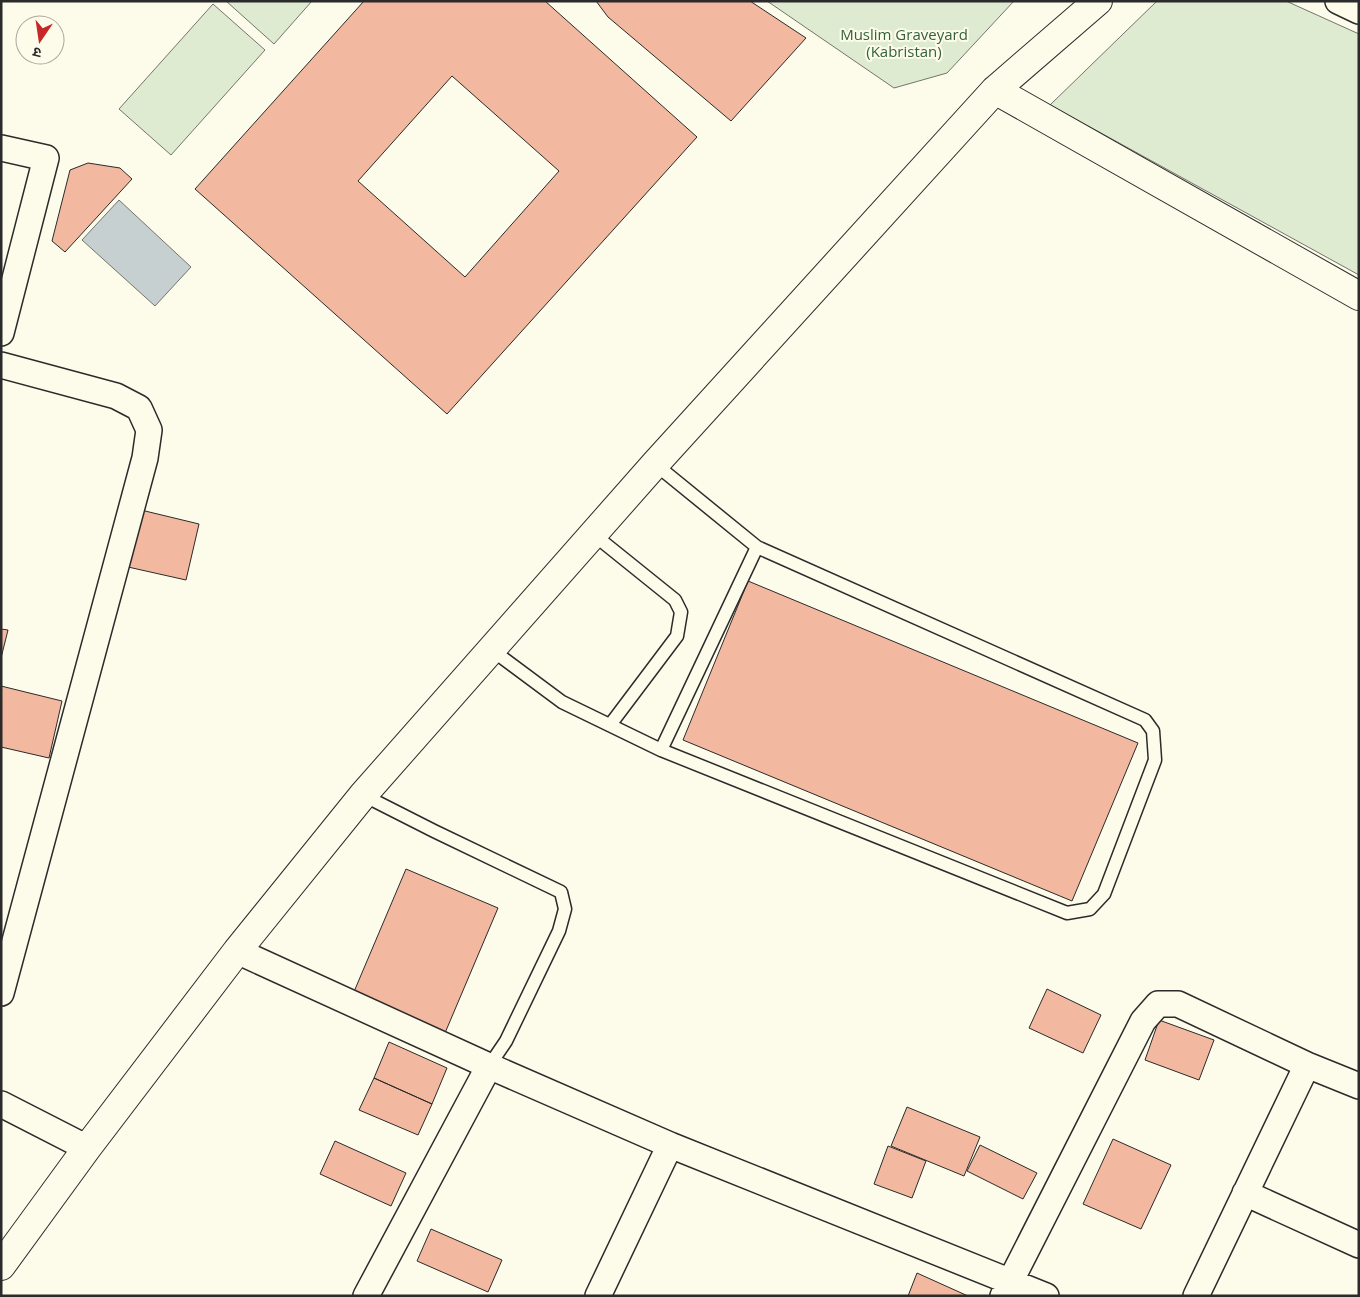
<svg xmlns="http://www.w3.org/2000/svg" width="1360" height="1297" viewBox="0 0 1360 1297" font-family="'Open Sans','Noto Sans Devanagari',sans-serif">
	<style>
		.green { fill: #deebd1; stroke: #74746e }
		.water { fill: #c7d0d0; stroke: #74746e }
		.building { fill: #f2b8a0; stroke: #2b2b2b; fill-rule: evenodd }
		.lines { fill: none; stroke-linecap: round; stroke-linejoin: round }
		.lane-casing { stroke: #2b2b2b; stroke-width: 15 }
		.street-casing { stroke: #2b2b2b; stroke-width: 28 }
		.secondary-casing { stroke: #2b2b2b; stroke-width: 30 }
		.lane { stroke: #fdfbea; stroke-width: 12 }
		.street { stroke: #fdfbea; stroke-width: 25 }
		.secondary { stroke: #fdfbea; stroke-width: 28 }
		.labels { text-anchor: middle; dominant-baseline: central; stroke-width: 4; stroke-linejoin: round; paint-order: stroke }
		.park-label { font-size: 15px; fill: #34623c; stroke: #fdfbea }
	</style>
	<rect width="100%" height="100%" fill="#fdfbea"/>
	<path class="green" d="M226,1H312L274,44Z
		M767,1H1014L947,73L894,88Z
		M1157,1H1286L1359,34V275L1050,105Z
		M213,4L265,50L171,155L119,109Z"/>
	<path class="water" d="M119,200L191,267L155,306L82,240Z"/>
	<path class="building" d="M364,1H545L697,137L447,414L195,189ZM452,76L559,171L465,277L358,181Z
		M596,1H750L806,38L731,121L608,17Z
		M88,163L120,168L132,179L65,252L52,241L70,170Z
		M141,510L199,524L186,580L128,567Z
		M748,581L1138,743L1072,901L683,740Z
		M1,629L8,630L1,658Z
		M1,686L62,701L49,758L1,747Z
		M406,869L498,908L445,1033L353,994Z
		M1047,989L1101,1015L1083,1053L1029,1028Z
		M1159,1020L1214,1040L1199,1080L1145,1060Z
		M389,1042L447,1068L432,1104L374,1078Z
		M374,1078L432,1104L418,1135L359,1110Z
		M907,1107L980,1137L964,1176L891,1146Z
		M1113,1139L1171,1165L1141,1229L1083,1204Z
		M335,1141L406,1173L391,1206L320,1174Z
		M980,1145L1037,1173L1023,1199L967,1171Z
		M888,1146L926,1161L912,1198L874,1184Z
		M431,1229L502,1260L488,1292L417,1261Z
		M917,1273L968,1296H908Z"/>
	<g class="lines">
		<defs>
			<path id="lane" d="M655,464L757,547L1145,720L1153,731L1155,760L1104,894L1090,909L1067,913L661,750L757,547
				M593,534L675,600L681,612L677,636L610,725
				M492,650L562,702L661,750
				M363,795L434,831L561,892L565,909L559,931L506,1041L489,1066"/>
			<path id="street" d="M1338,1L1359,11
				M1,148L46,158L1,333
				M1,365L116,396L139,408L149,430L145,458L1,993
				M237,951L489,1066
				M1,1104L87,1148
				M1245,1193L1359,1245
				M366,1296L489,1066L670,1145
				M598,1296L670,1145L1046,1296
				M1003,1296L1143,1021L1158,1004H1178L1307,1065L1359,1086
				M1196,1296L1307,1065"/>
			<path id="secondary" d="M995,90L1359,296
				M1,1266L87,1148L237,951L363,795L655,464L995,90L1098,1"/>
		</defs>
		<use href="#lane" class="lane-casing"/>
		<use href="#street" class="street-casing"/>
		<use href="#secondary" class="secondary-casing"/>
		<use href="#lane" class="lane"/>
		<use href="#street" class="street"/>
		<use href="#secondary" class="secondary"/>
	</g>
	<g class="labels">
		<g class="park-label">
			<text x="904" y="34">Muslim Graveyard<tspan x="904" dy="17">(Kabristan)</tspan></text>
		</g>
	</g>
	<rect width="1360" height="1297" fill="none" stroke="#2b2b2b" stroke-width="5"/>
	<g transform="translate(40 40) rotate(193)"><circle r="24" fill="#fdfbea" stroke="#a9a89e"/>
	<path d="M0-4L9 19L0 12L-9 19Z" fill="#c62828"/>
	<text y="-8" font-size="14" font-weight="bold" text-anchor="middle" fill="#2b2b2b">उ</text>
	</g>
</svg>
